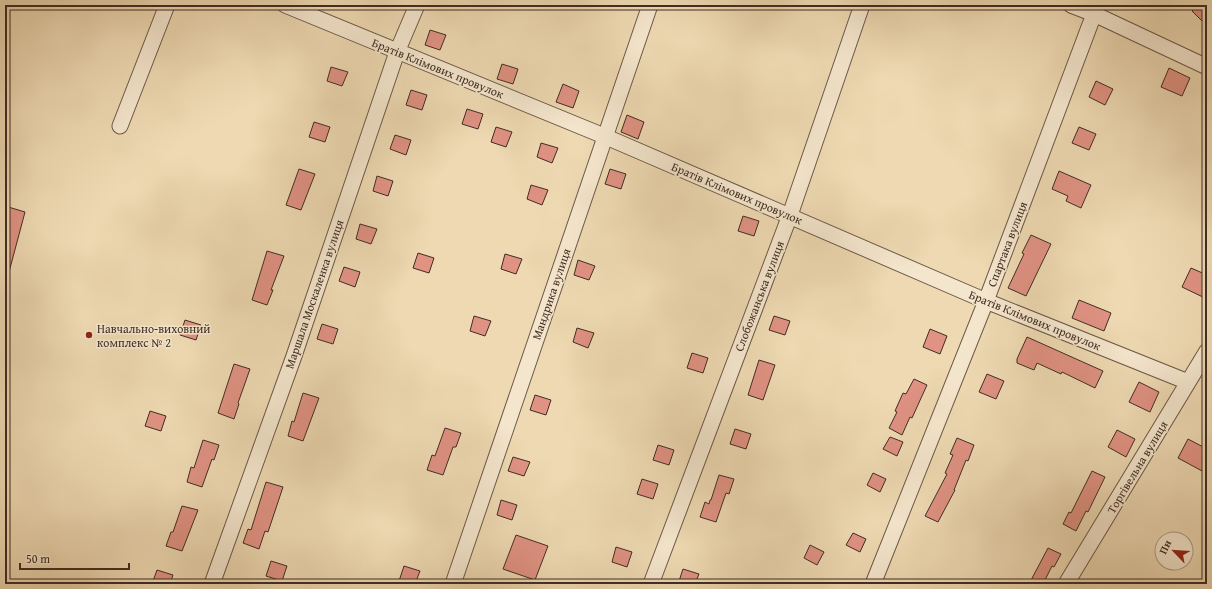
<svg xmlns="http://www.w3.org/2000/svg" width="1212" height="589" viewBox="0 0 1212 589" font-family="'Gentium Book Plus',serif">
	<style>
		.building { fill: #e09283; stroke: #402d23 }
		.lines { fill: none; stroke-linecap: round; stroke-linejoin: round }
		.minor-casing { stroke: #6c5847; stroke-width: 17 }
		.minor { stroke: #f4e6cd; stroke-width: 15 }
		.poi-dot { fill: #8f2418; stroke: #f4e6cd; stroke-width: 1.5 }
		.labels { text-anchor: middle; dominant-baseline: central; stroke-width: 3; stroke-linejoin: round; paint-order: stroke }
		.street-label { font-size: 12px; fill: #402d23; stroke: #f4e6cd }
		.poi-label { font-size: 12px; fill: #402d23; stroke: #f4e6cd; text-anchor: start }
	</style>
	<rect width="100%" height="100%" fill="#eed9b2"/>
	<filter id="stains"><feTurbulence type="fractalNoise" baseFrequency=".005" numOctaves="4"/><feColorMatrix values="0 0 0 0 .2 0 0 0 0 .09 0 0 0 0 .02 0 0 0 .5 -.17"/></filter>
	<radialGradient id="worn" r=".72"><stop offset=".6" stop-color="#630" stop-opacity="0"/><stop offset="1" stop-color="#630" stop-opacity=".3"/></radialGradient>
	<path class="building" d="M1197,5H1207V26L1192,11Z
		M430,30L446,35L440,50L425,45Z
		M502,64L518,69L513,84L497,79Z
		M331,67L348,72L342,86L327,81Z
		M1169,68L1190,78L1182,96L1161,87Z
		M1096,81L1113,89L1105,105L1089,97Z
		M563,84L579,91L573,108L556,102Z
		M411,90L427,95L422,110L406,105Z
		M467,109L483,114L478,129L462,124Z
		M627,115L644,122L638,139L621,132Z
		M314,122L330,127L325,142L309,137Z
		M496,127L512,132L506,147L491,142Z
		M1079,127L1096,134L1089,150L1072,143Z
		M395,135L411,140L406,155L390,149Z
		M541,143L558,148L552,163L537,157Z
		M299,169L315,174L301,210L286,205Z
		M610,169L626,174L621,189L605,184Z
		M1059,171L1091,185L1081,208L1066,201L1068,196L1052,189Z
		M377,176L393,181L388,196L373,191Z
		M531,185L548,190L542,205L527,199Z
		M5,206L25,212L9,272L5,271Z
		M743,216L759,221L754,236L738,231Z
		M360,224L377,229L371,244L356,239Z
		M1031,235L1051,244L1026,296L1008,288L1024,254L1022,253Z
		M267,251L284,256L271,290H273L267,305L252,300Z
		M418,253L434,258L429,273L413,268Z
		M505,254L522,259L516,274L501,269Z
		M578,260L595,266L589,280L574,275Z
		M344,267L360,272L355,287L339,281Z
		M1191,268L1207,275V299L1182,287Z
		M1079,300L1111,313L1104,331L1072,318Z
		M474,316L491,321L485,336L470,331Z
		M774,316L790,321L785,335L769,330Z
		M185,320L201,325L196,340L180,335Z
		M322,324L338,329L333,344L317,339Z
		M577,328L594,333L588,348L573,342Z
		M930,329L947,336L940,354L923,347Z
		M1027,337L1103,371L1095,388L1062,372L1061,374L1037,363L1034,370L1017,363V359Z
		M692,353L708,358L703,373L687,368Z
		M759,360L775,365L763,400L748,395Z
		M234,364L250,369L238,403L239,404L234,419L218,413Z
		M987,374L1004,381L996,399L979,392Z
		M914,379L927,385L912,418L910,417L902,435L889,428L897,412L895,411L903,393L906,394Z
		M1139,382L1159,392L1150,412L1129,402Z
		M303,393L319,398L303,441L288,436L292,421L294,422Z
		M535,395L551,400L546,415L530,410Z
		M150,411L166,416L161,431L145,426Z
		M445,428L461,433L456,447H453L443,475L427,470L432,455L435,456Z
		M735,429L751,434L746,449L730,444Z
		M1117,430L1135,439L1126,457L1108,447Z
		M890,437L903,442L897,456L883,449Z
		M957,438L974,445L968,461L966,460L954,490H955L938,522L925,516L947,474L945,473L953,455L950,454Z
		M1188,439L1207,449V466L1204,472L1178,458Z
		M203,440L219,445L214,460L212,459L202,487L187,482L191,467L194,468Z
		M658,445L674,450L669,465L653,460Z
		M513,457L530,462L524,476L508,471Z
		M1092,471L1105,477L1088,512L1086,511L1076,531L1063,524L1069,512L1071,513Z
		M873,473L886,479L880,492L867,485Z
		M719,475L734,479L729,494L726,493L716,522L700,517L705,502L709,504L710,500H711Z
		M642,479L658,484L653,499L637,494Z
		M266,482L283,487L268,532L265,531L259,549L243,543L248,529L251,530Z
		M501,500L517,505L512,520L497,515Z
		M182,506L198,510L182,551L166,546L171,532H173Z
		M853,533L866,539L860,552L846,545Z
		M516,535L548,546L535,580L503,569Z
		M810,545L824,552L817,565L804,558Z
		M616,547L632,552L627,567L612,562Z
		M1048,548L1061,554L1054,567L1052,566L1043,584H1029Z
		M271,561L287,566L282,581L266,576Z
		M404,566L420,571L415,584H408L399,581Z
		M683,569L699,574L695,584H678Z
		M157,570L173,575L170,584H152Z"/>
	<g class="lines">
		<defs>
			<path id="minor" d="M285,5L604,136L986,301L1188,382
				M1071,5L1094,14L1207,67
				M120,126L167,5
				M212,584L294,356L397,52L417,5
				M453,584L650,5
				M651,584L790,215L862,5
				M873,584L986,301L1094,14
				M1066,584L1207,351"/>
		</defs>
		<use href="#minor" class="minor-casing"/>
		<use href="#minor" class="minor"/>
	</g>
	<circle class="poi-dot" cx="89" cy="335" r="4"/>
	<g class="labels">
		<g class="street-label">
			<text transform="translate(438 68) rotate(22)">Братів Клімових провулок</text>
			<text transform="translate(737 193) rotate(23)">Братів Клімових провулок</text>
			<text transform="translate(1007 244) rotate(-69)">Спартака вулиця</text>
			<text transform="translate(314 294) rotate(-71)">Маршала Москаленка вулиця</text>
			<text transform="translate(551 294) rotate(-71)">Мандрика вулиця</text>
			<text transform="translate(759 296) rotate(-69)">Слобожанська вулиця</text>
			<text transform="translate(1035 320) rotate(22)">Братів Клімових провулок</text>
			<text transform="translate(1137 467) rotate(-59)">Торгівельна вулиця</text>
		</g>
		<g class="poi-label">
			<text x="97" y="328">Навчально-виховний<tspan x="97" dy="14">комплекс № 2</tspan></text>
		</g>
	</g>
	<rect width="1212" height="589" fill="none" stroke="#eed9b2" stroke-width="20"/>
	<rect x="6" y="6" width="1200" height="577" fill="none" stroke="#402d23" stroke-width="2"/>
	<rect x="10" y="10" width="1192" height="569" fill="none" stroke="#402d23"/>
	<g transform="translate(1174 551) rotate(295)"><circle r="19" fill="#f4e6cd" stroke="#ac9c89"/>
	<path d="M0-3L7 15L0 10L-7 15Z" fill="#8f2418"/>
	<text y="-6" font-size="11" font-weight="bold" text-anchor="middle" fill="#402d23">Пн</text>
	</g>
	<path d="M20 563v6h109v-6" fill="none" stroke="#402d23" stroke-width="2"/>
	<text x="26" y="563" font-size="12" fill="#402d23" stroke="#f4e6cd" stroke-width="3" paint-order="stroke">50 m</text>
	<rect width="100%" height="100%" filter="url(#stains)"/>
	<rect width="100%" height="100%" fill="url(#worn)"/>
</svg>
